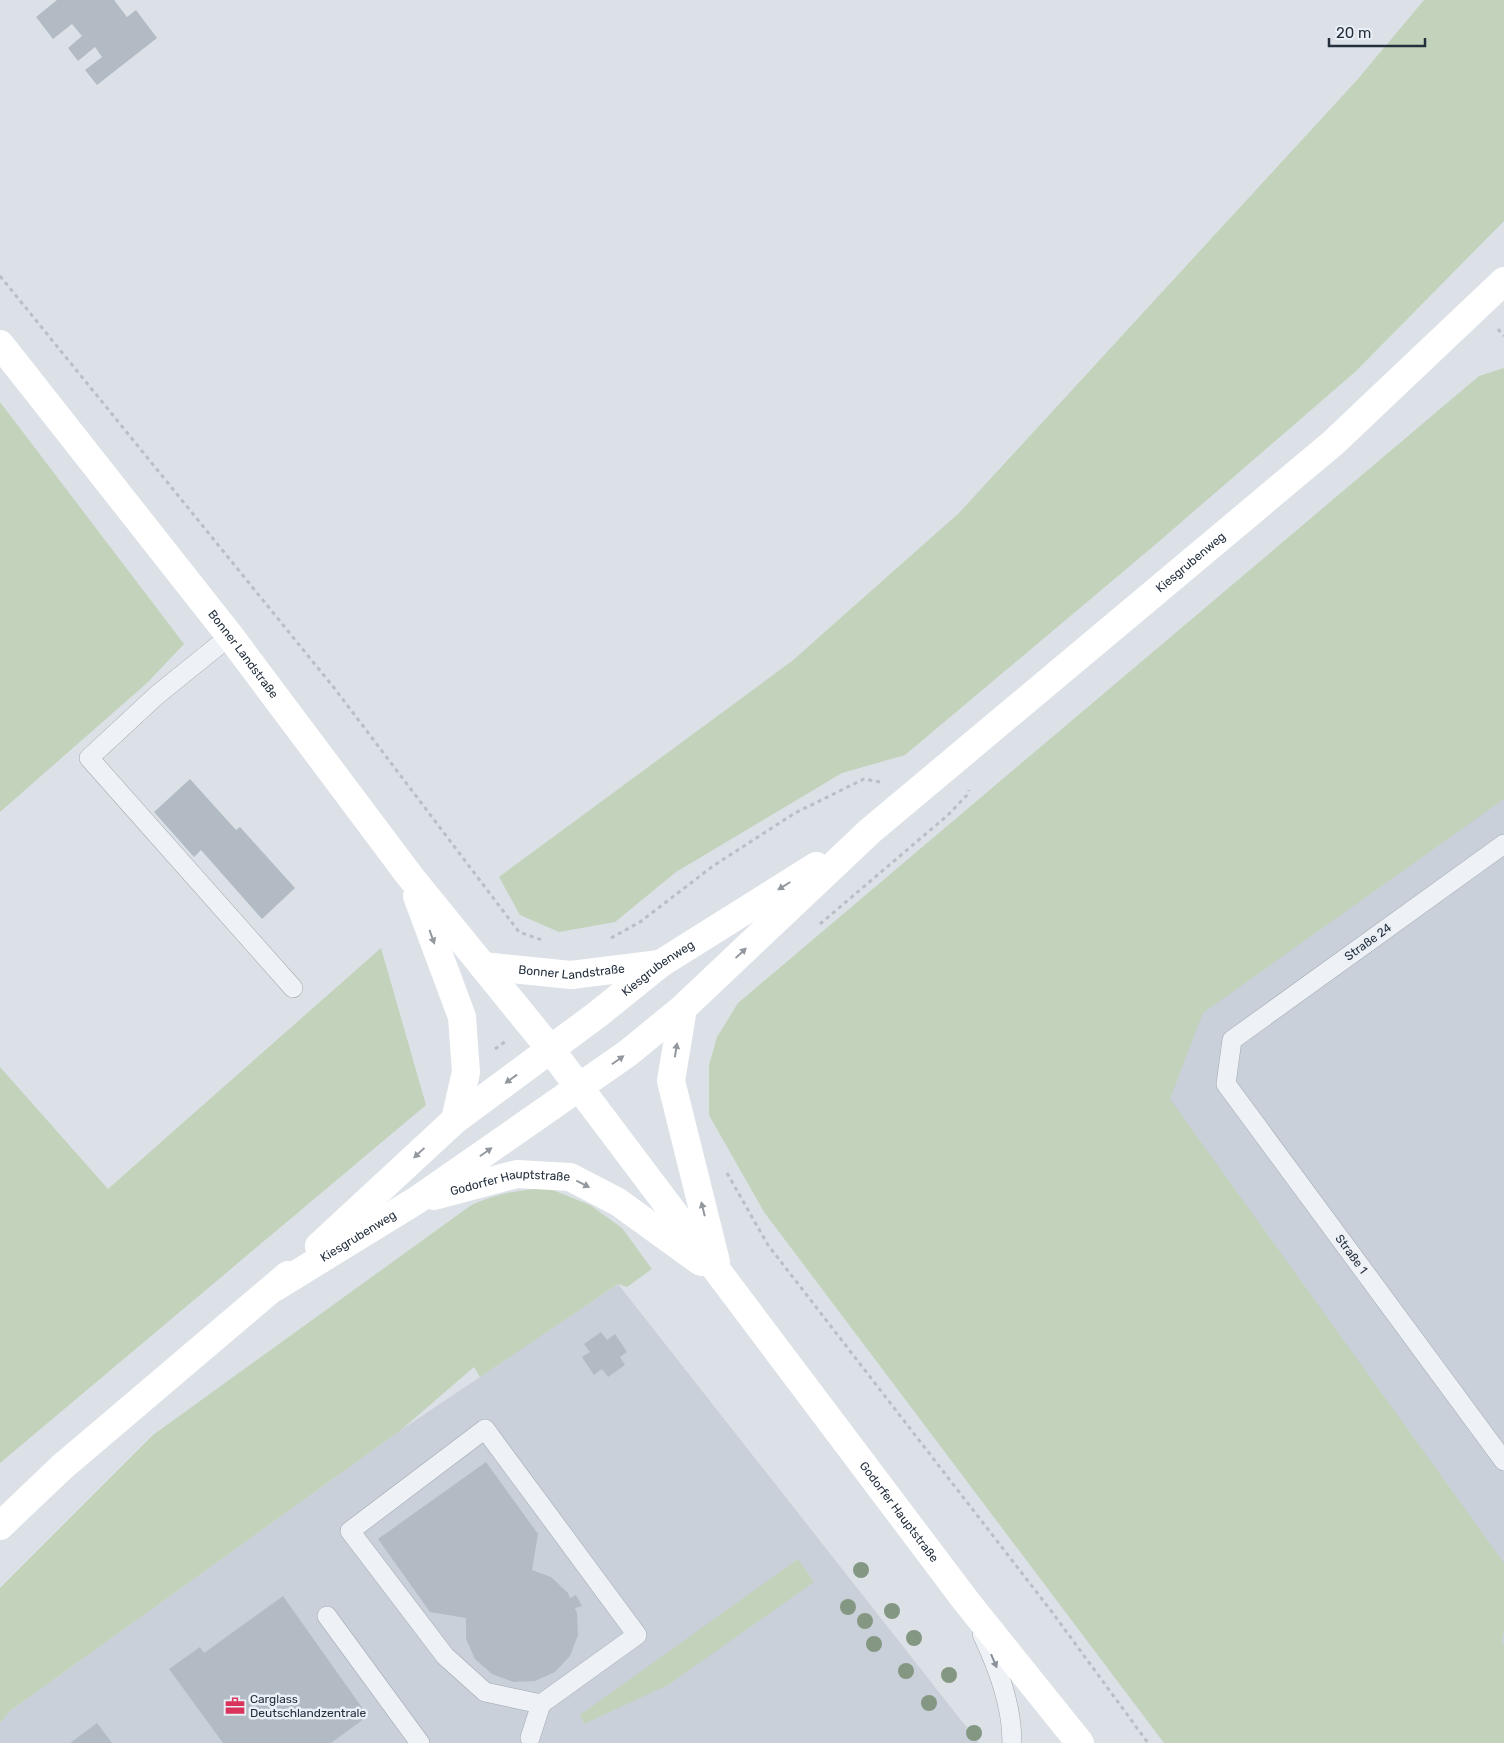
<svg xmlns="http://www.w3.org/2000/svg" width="1504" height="1743" viewBox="0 0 1504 1743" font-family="Rubik,sans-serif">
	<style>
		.built { fill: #c9d0d9 }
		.green { fill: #c3d2bb }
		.building { fill: #b2bbc4 }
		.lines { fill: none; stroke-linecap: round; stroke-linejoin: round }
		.lane-casing { stroke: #a0a8b1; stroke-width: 20 }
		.path { stroke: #b9bfc5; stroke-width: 3; stroke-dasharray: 4 4; stroke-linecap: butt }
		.lane { stroke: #eef1f5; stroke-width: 19 }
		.secondary { stroke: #fff; stroke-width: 28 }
		.tree { fill: #849782 }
		.oneway { fill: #92989e }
		.oneway2 { fill: #89909a }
		.labels { text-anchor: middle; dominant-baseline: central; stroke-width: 5; stroke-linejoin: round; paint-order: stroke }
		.street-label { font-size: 12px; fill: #24303e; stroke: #eaf0f5 }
		.poi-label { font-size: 12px; fill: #24303e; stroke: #eaf0f5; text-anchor: start }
	</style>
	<rect width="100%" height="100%" fill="#dbe1e7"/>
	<path class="built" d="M1504,708V1743L1122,1037Z
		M618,1284L979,1743H0V1723L10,1711L401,1430Z"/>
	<path class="green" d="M1424,0H1504V221L1355,372L1156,544L905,755L842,773L676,872L615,922L559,932L520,915L499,877L792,661L959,513L1357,80Z
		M1504,368V799L1203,1013L1170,1099L1504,1563V1629L1502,1642L1504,1646V1743H1164L764,1212L709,1115V1065L717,1037L738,1003L1479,376Z
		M0,402L184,644L147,683L0,812Z
		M381,948L426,1105L0,1463V1067L108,1189Z
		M548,1188L590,1205L622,1228L652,1269L627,1287L618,1284L480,1377L474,1367L401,1430L10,1711L0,1723V1588L153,1435L470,1206C495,1193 520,1190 548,1188Z
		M798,1559L814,1582L668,1685L584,1724L580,1715Z"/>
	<path class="building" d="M57,0H114L127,17L136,10L157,38L97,85L85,70L102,57L95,47L78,61L68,48L82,36L72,24L53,39L36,17Z
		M190,779L236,830L240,827L295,888L262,919L201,850L194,857L154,812Z
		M601,1332L607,1340L615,1334L627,1352L620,1357L625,1365L608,1377L602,1369L594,1375L582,1357L590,1352L584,1344Z
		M486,1462L538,1534L532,1570L551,1577L568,1593L570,1598L576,1595L582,1606L575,1608L577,1613L578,1635L570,1656L555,1672L535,1681L513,1682L492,1674L475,1659L466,1639V1618L430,1612L378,1539Z
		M283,1596L368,1716L331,1743H223L169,1669L200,1647L204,1653Z
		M97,1723L112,1743H70Z"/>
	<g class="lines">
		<defs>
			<g id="lane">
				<path d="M230,636L157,695L89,758L293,988"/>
				<path id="s1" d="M1504,844L1232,1040L1226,1084L1504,1461"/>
				<path d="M327,1616L420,1743"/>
				<path d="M982,1634C998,1668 1012,1705 1012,1743"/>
				<path d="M530,1738L541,1704L637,1635L485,1429L350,1531L445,1656L485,1692L541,1704"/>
			</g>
		</defs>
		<use href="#lane" class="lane-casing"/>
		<path class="path" d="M0,276L335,689L519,932L542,940
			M1498,329L1504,336
			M820,924L948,815L967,795L969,790
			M611,938L640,922L713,866L795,813L864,779L880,782
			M495,1049L506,1041
			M727,1173L768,1245L1052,1612L1148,1743"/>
		<use href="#lane" class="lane"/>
		<g class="secondary">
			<path id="s2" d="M0,344L230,636L409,875L551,1050L966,1601L1080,1743"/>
			<path d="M417,896L462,1017L466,1072L455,1120"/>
			<path id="s3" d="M483,966L571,975L660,964"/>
			<path d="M683,1008L671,1081L716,1262"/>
			<path id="s4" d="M434,1196L517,1174L570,1177L618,1202L701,1262"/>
			<path id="s5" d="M319,1246L455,1120L598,1014L660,964L816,866"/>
			<path id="s6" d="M274,1288L417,1200L628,1053L683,1008L870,831L1333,443L1504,281"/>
			<path d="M0,1526L62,1467L288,1275"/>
		</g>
	</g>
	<g class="tree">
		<circle cx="861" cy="1570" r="8"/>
		<circle cx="848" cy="1607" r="8"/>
		<circle cx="892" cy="1611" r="8"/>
		<circle cx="865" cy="1621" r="8"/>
		<circle cx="914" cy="1638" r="8"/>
		<circle cx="874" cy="1644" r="8"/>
		<circle cx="906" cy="1671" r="8"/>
		<circle cx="949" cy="1675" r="8"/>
		<circle cx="929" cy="1703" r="8"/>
		<circle cx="974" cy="1733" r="8"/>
	</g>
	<defs><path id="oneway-solid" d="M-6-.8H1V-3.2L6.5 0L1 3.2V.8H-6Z" transform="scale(1.25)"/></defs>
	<g class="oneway">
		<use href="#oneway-solid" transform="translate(784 886) rotate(148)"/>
		<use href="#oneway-solid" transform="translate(432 937) rotate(70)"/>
		<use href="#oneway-solid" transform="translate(741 953) rotate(-43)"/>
		<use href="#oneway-solid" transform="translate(676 1050) rotate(-81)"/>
		<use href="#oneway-solid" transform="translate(618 1060) rotate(-35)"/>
		<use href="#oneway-solid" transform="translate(511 1079) rotate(144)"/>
		<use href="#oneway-solid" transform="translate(486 1152) rotate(-35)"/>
		<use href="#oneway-solid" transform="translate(419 1153) rotate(137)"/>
		<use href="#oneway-solid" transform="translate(583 1184) rotate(27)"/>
		<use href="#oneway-solid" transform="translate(703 1209) rotate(-104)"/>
	</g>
	<use class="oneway2" href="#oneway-solid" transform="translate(994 1661) rotate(67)"/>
	<defs>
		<symbol id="office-bare" viewBox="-9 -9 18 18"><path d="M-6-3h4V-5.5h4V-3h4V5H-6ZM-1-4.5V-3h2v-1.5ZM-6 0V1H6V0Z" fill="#da335c" stroke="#eaf0f5" stroke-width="2.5" paint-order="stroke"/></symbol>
	</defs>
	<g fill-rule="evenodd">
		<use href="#office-bare" x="221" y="1692" width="28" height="28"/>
	</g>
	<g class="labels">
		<g class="street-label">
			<text stroke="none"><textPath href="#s6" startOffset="1172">Kiesgrubenweg</textPath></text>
			<text stroke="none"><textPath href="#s2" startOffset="394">Bonner Landstraße</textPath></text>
			<text transform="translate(1368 942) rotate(-36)">Straße 24</text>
			<text stroke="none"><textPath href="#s3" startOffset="89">Bonner Landstraße</textPath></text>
			<text stroke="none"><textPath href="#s5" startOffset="439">Kiesgrubenweg</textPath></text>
			<text stroke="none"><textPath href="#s4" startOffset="78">Godorfer Hauptstraße</textPath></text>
			<text stroke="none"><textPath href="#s6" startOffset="99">Kiesgrubenweg</textPath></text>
			<text stroke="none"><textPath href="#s1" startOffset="591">Straße 1</textPath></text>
			<text stroke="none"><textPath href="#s2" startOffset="1474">Godorfer Hauptstraße</textPath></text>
		</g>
		<g class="poi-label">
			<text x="250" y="1699">Carglass<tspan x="250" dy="14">Deutschlandzentrale</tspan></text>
		</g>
	</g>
	<path d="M1329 38v8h96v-8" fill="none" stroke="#24303e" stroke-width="2.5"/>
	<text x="1336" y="38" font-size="15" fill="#24303e" stroke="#eaf0f5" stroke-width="4" paint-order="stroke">20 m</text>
</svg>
